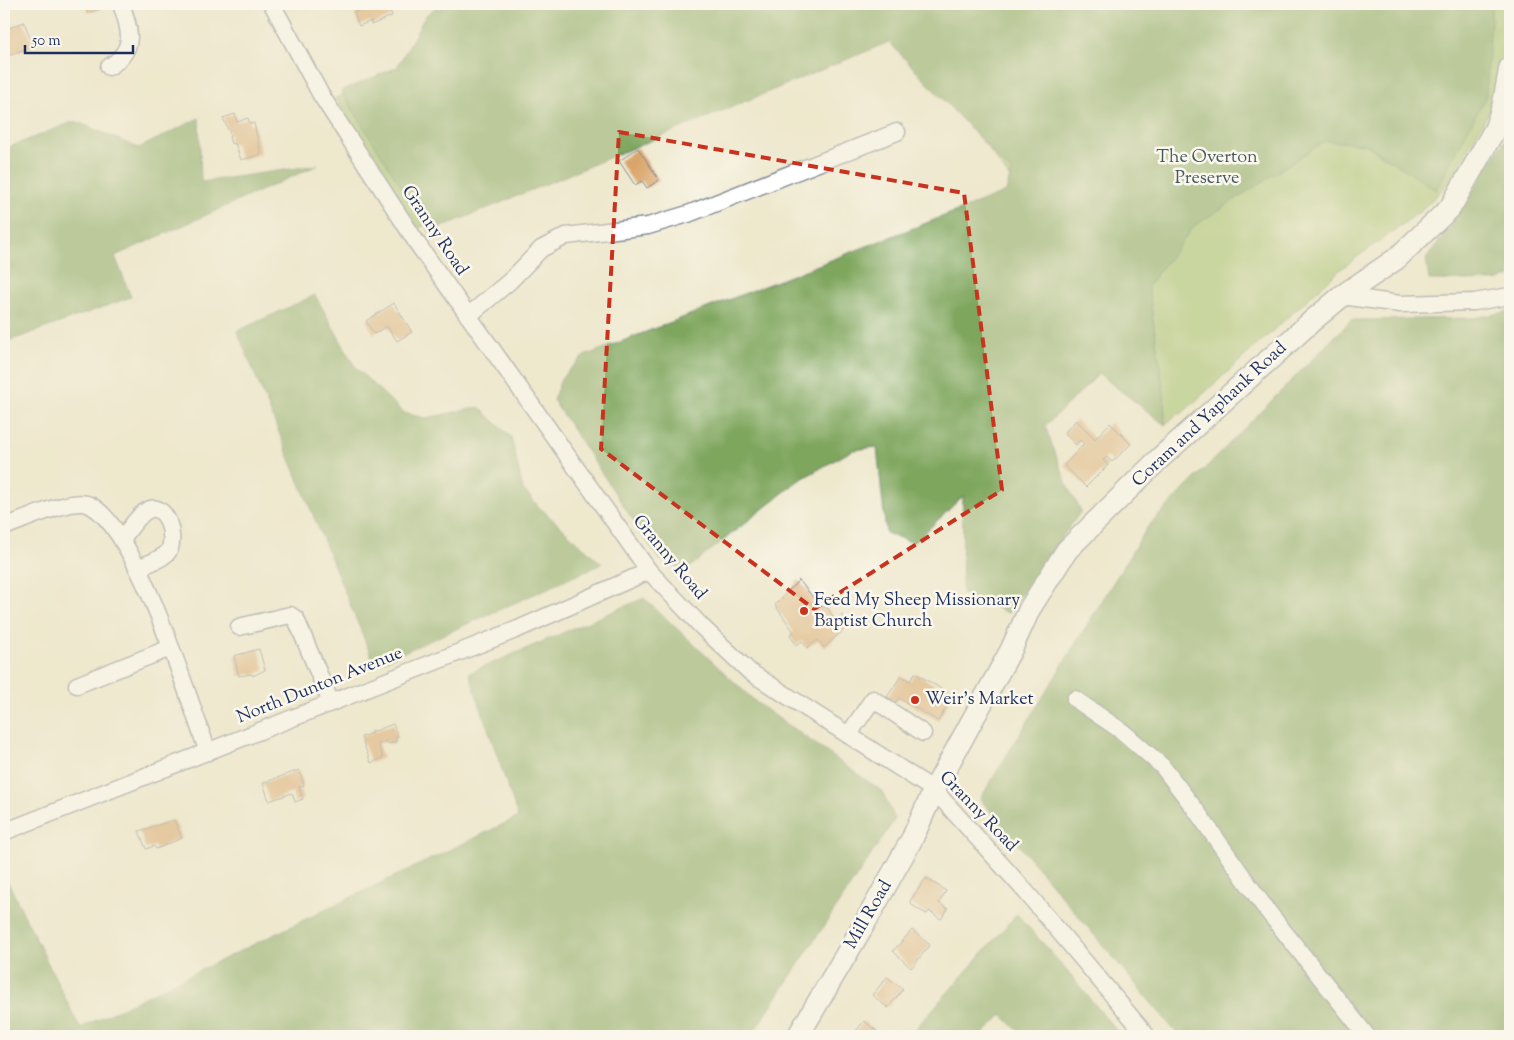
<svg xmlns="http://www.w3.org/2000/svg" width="1514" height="1040" viewBox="0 0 1514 1040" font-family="'Sorts Mill Goudy',serif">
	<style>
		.green { fill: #9ec069; stroke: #5c7864 }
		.forest { fill: #7ea65d; stroke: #4c6a5e }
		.building { fill: #daa56a }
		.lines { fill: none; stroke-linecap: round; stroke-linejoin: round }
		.minor-casing { stroke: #848c96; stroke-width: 19 }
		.major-casing { stroke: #848c96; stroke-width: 24 }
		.minor { stroke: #fff; stroke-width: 16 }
		.major { stroke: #fff; stroke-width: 21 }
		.marked { fill: none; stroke: #c8321e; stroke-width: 4; stroke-dasharray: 10 6; stroke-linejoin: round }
		.poi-dot { fill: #c8321e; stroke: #fbf7ec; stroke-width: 2 }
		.labels { text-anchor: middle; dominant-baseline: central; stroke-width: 5; stroke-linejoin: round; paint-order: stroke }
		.park-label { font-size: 18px; fill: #425a61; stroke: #fbf7ec }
		.street-label { font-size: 18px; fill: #1b2f5e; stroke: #fbf7ec }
		.poi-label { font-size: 18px; fill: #1b2f5e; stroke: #fbf7ec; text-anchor: start }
	</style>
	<rect width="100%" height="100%" fill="#fbf7ec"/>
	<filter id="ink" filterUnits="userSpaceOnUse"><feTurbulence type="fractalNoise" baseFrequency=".02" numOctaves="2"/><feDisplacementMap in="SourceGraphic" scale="10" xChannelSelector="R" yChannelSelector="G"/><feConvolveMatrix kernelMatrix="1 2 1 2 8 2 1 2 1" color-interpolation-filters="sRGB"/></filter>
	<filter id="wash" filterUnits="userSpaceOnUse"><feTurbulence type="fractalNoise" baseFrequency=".0096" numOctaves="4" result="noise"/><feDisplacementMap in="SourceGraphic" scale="20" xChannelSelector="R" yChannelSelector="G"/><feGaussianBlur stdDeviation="1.12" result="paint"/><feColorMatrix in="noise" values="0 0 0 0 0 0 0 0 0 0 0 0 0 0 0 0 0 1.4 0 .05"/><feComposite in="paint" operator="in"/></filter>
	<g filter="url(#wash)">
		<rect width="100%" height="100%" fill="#eee8cd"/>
		<path class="green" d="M556,4H1510V9L1497,98L1450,182L1422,210L1341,269L1180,415L1178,413L1165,425L1164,393L902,28L418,228L335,98Z"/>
		<path class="forest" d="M441,4H1492L1486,96L1436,190L1365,144L1325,141L1194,226L1148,286L1164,392L1165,425L1099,374L1045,426L1068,487L1081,511L1008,613L962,593L963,496L914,543L886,533L877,447L853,450L798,481L686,570L659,559L553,400L562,377L584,356L1006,192L1011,172L889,42L430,232L341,91L397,67L426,15Z
			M199,118L201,182L318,165L115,256L131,297L4,343V149L75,121L139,148Z
			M1510,132V277L1496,281L1429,280L1426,259L1449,228Z
			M315,295L356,368L404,413L426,418L479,407L511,437L523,489L539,507L602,564L375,665L237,331Z
			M1510,311V1036H1179L980,799L1148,526L1351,320L1474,318Z
			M644,598L757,703L882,791L895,819L751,1036H4V874L80,1028L518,817L469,673Z
			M1017,914L1062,965L1121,1036H1023L1002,1015L981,1036H909Z"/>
		<g id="blocks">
			<path class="building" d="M85,4H110V6L88,13Z
				M363,4H388L392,16L371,25V21L359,26L354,12L365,9Z
				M24,22L33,46L7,56L4,48V30Z
				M235,114L237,122L248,118L250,124L254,123L261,154L241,160L235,143L231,144L229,137L231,136L223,118Z
				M638,148L659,180L647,188L642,181L635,185L619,161Z
				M394,303L412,332L397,341L387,326L374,334L366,321Z
				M1076,420L1095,439L1110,423L1131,444L1112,462L1107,457L1103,460L1108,465L1086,487L1064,465L1084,444L1080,440L1076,445L1064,433Z
				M799,580L821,607H827L835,620L842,615L850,624L824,648L818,640L807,648L802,641L796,645L790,635L794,632L775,605Z
				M259,649L265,670L253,676L252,674L239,676L234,656Z
				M915,673L953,696L938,721L899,698L896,702L887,697L901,676L910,681Z
				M393,724L398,737L395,738L396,742L388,744L387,741L378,744L383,758L371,763L361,737L372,733L371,730L375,731Z
				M299,770L304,786L299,787L303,799L295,802L292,793L269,801L263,783Z
				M174,820L182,838L156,849L154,846L146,849L139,831Z
				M926,878L946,891L939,903L948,909L941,919L929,911L927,914L921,911L912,905L910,901Z
				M912,930L930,945L911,968L893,951Z
				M887,977L903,989L888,1008L872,995Z
				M864,1021L883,1036H852Z"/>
		</g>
	</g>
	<g filter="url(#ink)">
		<use href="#blocks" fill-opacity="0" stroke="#848c96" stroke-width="1"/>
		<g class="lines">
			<defs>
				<path id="minor" d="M272,4L321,95L419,246L649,571L702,627L750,672L934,790L1026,892L1147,1036
					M109,67C136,50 131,31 121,4
					M1342,296L1400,304L1474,302L1510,296
					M468,316L510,281L541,249L566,236L648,226L688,214L897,132
					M4,527C22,521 73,496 90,505C138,530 188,698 208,752
					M122,539C129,530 138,515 148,510C167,501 177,539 168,552C161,560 147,564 137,568
					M239,627L290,615L296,619L331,703
					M77,685L170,648
					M1075,699L1123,732L1162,766L1195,809L1266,909L1367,1036
					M849,734L873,699L923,733
					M4,832L518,629L649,571"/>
				<path id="major" d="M798,1036L866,921L912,839L934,790L1011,650L1030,608L1067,550L1159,459L1312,321L1342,296L1396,259L1450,208L1495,129L1503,106L1510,67"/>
			</defs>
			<use href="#minor" class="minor-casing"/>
			<use href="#major" class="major-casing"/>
			<use href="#minor" class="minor"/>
			<use href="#major" class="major"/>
		</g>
	</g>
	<path d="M0 0H1514V1040H0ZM619,132L964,193L1002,490L814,609L601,449Z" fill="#eee8cd" fill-opacity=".55" fill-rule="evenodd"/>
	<path class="marked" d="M619,132L964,193L1002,490L814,609L601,449Z"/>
	<g class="poi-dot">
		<circle cx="804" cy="611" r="5"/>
		<circle cx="915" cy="700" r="5"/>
	</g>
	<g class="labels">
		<g class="park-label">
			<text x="1207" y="158">The Overton<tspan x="1207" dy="21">Preserve</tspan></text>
		</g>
		<g class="street-label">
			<text transform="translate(434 231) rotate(56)">Granny Road</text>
			<text transform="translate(1210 415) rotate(-43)">Coram and Yaphank Road</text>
			<text transform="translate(669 558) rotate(50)">Granny Road</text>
			<text transform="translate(320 686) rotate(-22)">North Dunton Avenue</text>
			<text transform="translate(978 812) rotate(46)">Granny Road</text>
			<text transform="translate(869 915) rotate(-60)">Mill Road</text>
		</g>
		<g class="poi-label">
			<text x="814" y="601">Feed My Sheep Missionary<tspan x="814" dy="21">Baptist Church</tspan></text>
			<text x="925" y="700">Weir's Market</text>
		</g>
	</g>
	<rect width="1514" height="1040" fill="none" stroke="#fbf7ec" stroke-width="20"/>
	<path d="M25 45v8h108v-8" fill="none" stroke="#1b2f5e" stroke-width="2.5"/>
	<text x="32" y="45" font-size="15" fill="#1b2f5e" stroke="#fbf7ec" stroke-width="4" paint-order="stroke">50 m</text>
</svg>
